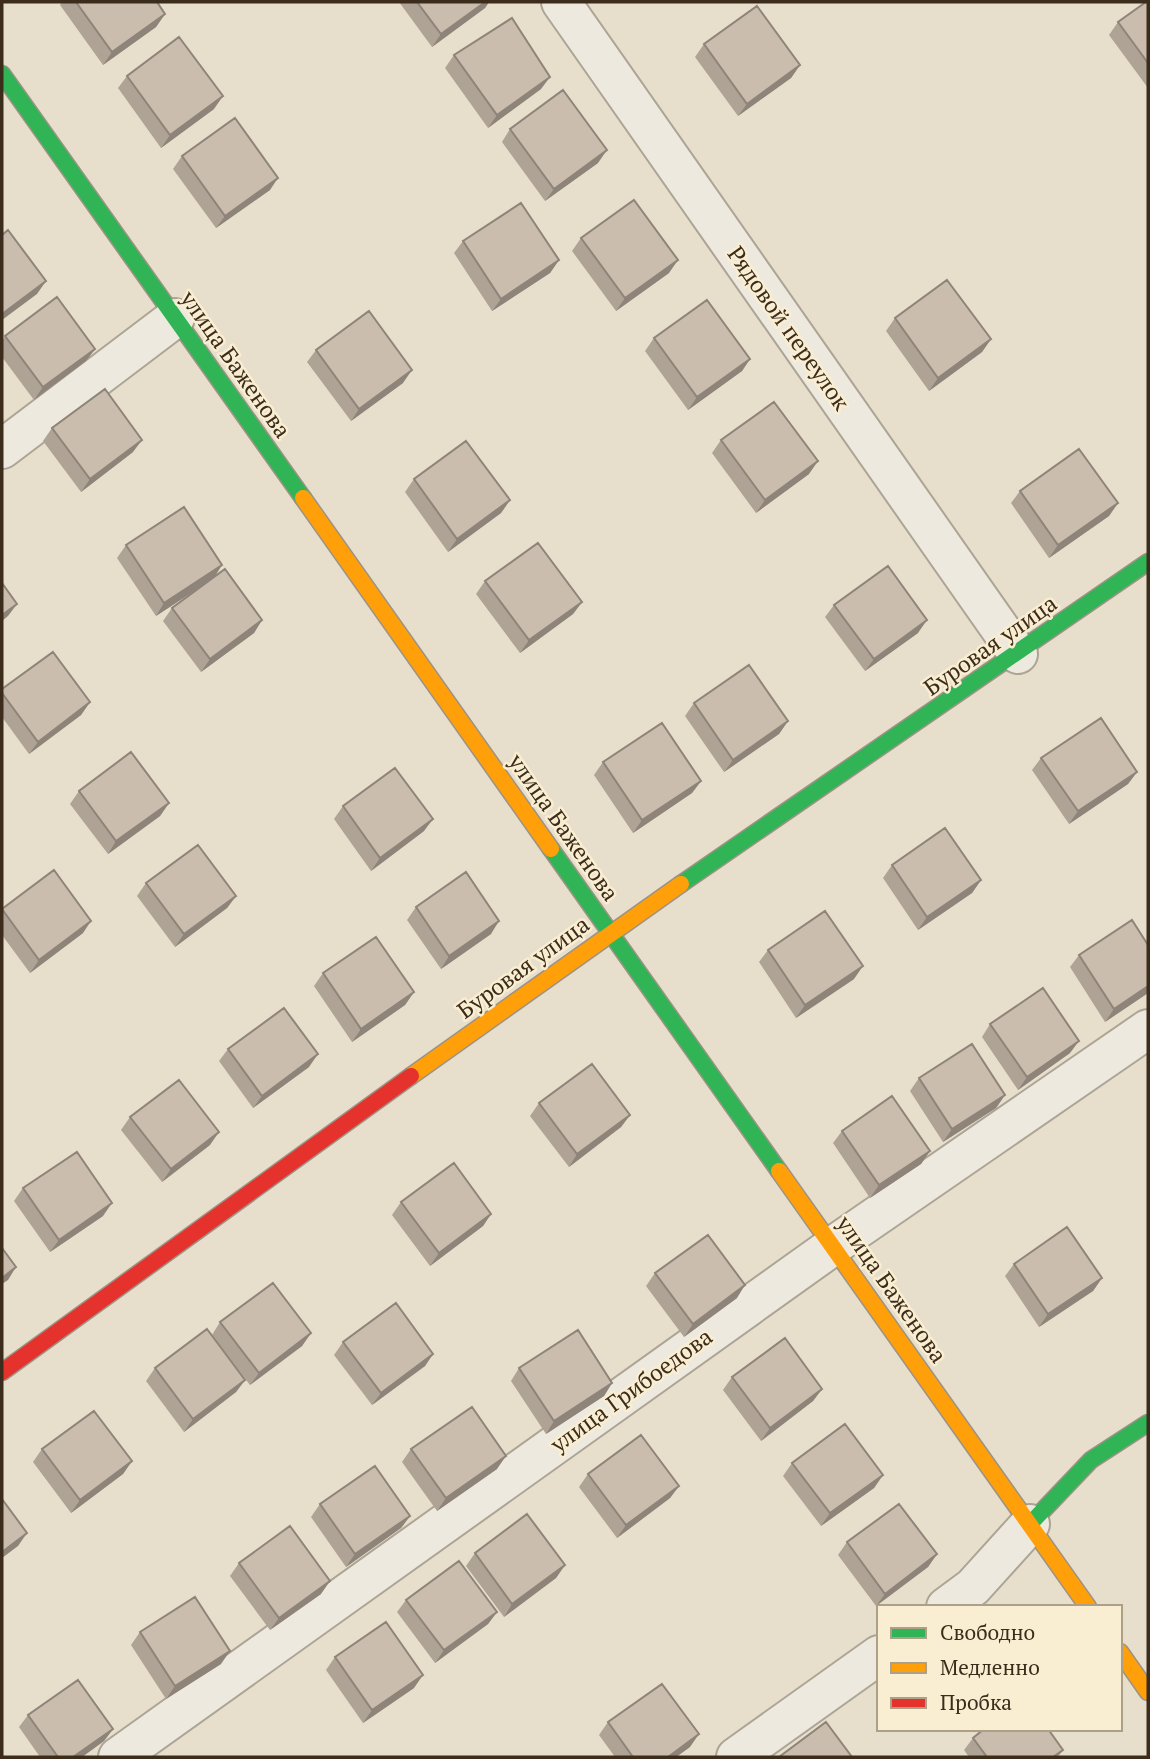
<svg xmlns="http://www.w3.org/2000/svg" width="1150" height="1759" viewBox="0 0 1150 1759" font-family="'PT Serif',serif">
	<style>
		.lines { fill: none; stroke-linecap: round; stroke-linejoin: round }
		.street-casing { stroke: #aca495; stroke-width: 42 }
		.fast-casing { stroke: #9c9385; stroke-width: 19 }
		.slow-casing { stroke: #9c9385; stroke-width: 19 }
		.jam-casing { stroke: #9c9385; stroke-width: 19 }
		.street { stroke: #eee9df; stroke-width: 38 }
		.fast { stroke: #30b455; stroke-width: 16 }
		.slow { stroke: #ff9f0a; stroke-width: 16 }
		.jam { stroke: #e5322d; stroke-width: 16 }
		.wall { fill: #afa395 }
		.shaded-wall { fill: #8e8479 }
		.building { fill: #cbbdad; stroke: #8e8479; stroke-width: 2 }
		.labels { text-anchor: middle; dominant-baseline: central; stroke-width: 5; stroke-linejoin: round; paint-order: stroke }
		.street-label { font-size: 23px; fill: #3c2c1c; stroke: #f9eed1 }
	</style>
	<rect width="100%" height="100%" fill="#e7dfcc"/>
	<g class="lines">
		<defs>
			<path id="street" d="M561,2L1018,654
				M2,449L175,318
				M946,1607L973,1587L1030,1524
				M118,1757L833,1246L1148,1029
				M736,1757L879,1655"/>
			<path id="fast" d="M2,74L303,498
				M551,849L779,1171
				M681,884L1148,562
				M1030,1524L1091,1460L1148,1423"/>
			<path id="slow" d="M303,498L551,849
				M411,1076L681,884
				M779,1171L1088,1607
				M1120,1652L1148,1692"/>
			<path id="jam" d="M2,1372L411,1076"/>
		</defs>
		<use href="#street" class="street-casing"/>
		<use href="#fast" class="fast-casing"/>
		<use href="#slow" class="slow-casing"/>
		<use href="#jam" class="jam-casing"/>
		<use href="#street" class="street"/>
		<use href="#fast" class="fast"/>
		<use href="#slow" class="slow"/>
		<use href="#jam" class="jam"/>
	</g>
	<path class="wall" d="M62,2H157L165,14L156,27L103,65L60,5Z
		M399,2H489L485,8L432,47Z
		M1148,2V88L1109,35L1118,22Z
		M704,44L800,65L791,78L738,116L695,57Z
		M454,55L541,89L488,128L445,68Z
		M127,76L214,109L161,148L118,88Z
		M510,129L598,163L545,201L502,142Z
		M182,156L270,190L216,228L173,169Z
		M581,238L669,273L616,311L572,251Z
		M463,241L559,260L550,273L492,311L454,253Z
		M895,318L991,339L982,352L929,391L886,331Z
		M5,336L95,349L86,361L34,400L2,357V341Z
		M654,338L750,359L742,371L688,410L645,351Z
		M316,350L403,383L351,421L307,362Z
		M52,428L133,452L81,492L43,441Z
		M721,440L809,474L756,513L712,453Z
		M414,479L510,500L501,513L448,552L405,492Z
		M1020,491L1118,503L1109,516L1049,558L1011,503Z
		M126,545L214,577L262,620L254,633L201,672L163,621L172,608L209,581L156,616L117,558Z
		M485,581L582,602L573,614L520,653L476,594Z
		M834,605L918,633L865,671L825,617Z
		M2,689L90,702L81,715L29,754L2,717Z
		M694,703L788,721L779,734L724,772L685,716Z
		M1041,758L1137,772L1128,784L1069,824L1032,770Z
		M603,762L701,781L692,793L633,833L594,775Z
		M79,791L169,803L160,816L108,854L70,804Z
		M343,806L424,831L371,871L334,819Z
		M892,865L981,880L972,893L918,930L883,878Z
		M146,883L236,896L227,908L175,947L137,896Z
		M416,907L491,934L441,969L407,920Z
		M2,909L83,933L30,973L2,935Z
		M768,950L854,979L796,1018L759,962Z
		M1079,955L1148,993L1105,1022L1070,967Z
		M323,973L414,992L405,1005L352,1042L314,986Z
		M990,1024L1070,1053L1018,1090L982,1037Z
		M228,1049L309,1067L253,1108L219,1061Z
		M919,1078L1005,1095L996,1108L943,1142L910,1091Z
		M539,1103L630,1115L621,1127L569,1167L530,1116Z
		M130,1117L210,1145L162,1182L121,1130Z
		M842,1131L930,1151L921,1164L870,1198L833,1143Z
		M23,1188L103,1216L50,1252L14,1201Z
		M401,1202L491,1214L483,1226L430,1266L392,1215Z
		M1014,1264L1102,1278L1093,1291L1039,1327L1005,1276Z
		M655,1273L737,1298L684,1337L646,1286Z
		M220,1322L311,1333L302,1346L250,1385L220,1346L245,1380L236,1392L184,1432L146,1381L155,1368L212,1335Z
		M343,1342L433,1354L425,1366L372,1405L334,1355Z
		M519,1368L612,1383L604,1396L546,1434L511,1381Z
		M732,1377L822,1389L813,1401L761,1441L723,1390Z
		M42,1449L132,1461L123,1474L71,1513L33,1462Z
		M411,1449L497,1469L437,1511L402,1462Z
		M792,1463L883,1475L874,1488L821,1526L783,1476Z
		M588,1474L679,1486L670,1498L617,1538L579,1487Z
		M320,1504L410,1516L401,1528L346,1567L311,1517Z
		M847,1542L937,1554L928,1567L876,1606L838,1555Z
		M475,1553L565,1565L556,1578L504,1617L466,1566Z
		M239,1563L321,1594L270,1630L230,1576Z
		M406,1600L497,1612L488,1624L435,1663L397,1612Z
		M140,1632L221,1664L166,1699L131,1645Z
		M335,1657L414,1688L363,1723L326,1670Z
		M28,1715L113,1729L104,1741L82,1757H40L19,1727Z
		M608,1722L690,1747L676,1757H615L599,1735Z
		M973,1738L1063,1750L1058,1757H969L964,1750Z"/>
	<path class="shaded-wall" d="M485,2H489L485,8L432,47L441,34Z
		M165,14L156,27L103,65L112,52Z
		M800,65L791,78L738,116L747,104Z
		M550,77L541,89L488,128L497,115Z
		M223,96L214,109L161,148L170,135Z
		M607,150L598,163L545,201L554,189Z
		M278,178L270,190L216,228L225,216Z
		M559,260L550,273L492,311L501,299Z
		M678,260L669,273L616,311L625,298Z
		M46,281L37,294L2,320V314Z
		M991,339L982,352L929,391L938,378Z
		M95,349L86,361L34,400L43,387Z
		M750,359L742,371L688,410L697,397Z
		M412,370L403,383L351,421L359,409Z
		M142,440L133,452L81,492L90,479Z
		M818,461L809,474L756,513L765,500Z
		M510,500L501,513L448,552L457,539Z
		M1118,503L1109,516L1049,558L1058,545Z
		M222,565L214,578L156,616L164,603Z
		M582,602L573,614L520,653L529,640Z
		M17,604L8,616L2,621V615Z
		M262,620L254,633L201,672L210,659Z
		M927,620L918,633L865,671L874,659Z
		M90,702L81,715L29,754L38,742Z
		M788,721L779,734L724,772L733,760Z
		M1137,772L1128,784L1069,824L1078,811Z
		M701,781L692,793L633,833L642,820Z
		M169,803L160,816L108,854L116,841Z
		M433,819L424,831L371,871L380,858Z
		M981,880L972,893L918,930L927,917Z
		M236,896L227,908L175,947L184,934Z
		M91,921L83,933L30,973L39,960Z
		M499,921L491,934L441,969L449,956Z
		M863,966L854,979L796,1018L805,1005Z
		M1148,986V993L1105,1022L1114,1009Z
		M414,992L405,1005L352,1042L361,1029Z
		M1079,1041L1070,1053L1018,1090L1027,1077Z
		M318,1054L309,1067L253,1108L262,1096Z
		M1005,1095L996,1108L943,1142L952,1129Z
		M630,1115L621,1127L569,1167L577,1154Z
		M219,1132L210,1145L162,1182L171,1169Z
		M930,1151L921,1164L870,1198L879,1185Z
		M112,1203L103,1216L50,1252L59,1240Z
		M491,1214L483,1226L430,1266L439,1253Z
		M16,1267L8,1280L2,1284V1278Z
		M1102,1278L1093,1291L1039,1327L1048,1314Z
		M745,1285L737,1298L684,1337L693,1324Z
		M311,1333L302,1346L250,1385L259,1373Z
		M433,1354L425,1366L372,1405L381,1393Z
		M245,1380L236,1392L184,1432L193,1419Z
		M612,1383L604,1396L546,1434L554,1421Z
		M822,1389L813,1401L761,1441L770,1428Z
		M506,1456L497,1469L437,1511L446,1498Z
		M132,1461L123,1474L71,1513L80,1500Z
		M883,1475L874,1488L821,1526L830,1513Z
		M679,1486L670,1498L617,1538L626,1525Z
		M410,1516L401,1528L346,1567L355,1554Z
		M27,1533L18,1546L2,1558V1552Z
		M937,1554L928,1567L876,1606L885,1594Z
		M565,1565L556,1578L504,1617L512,1604Z
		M330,1581L321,1594L270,1630L279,1618Z
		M497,1612L488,1624L435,1663L444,1650Z
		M230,1651L221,1664L166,1699L175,1686Z
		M423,1675L414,1688L363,1723L372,1710Z
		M113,1729L104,1741L82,1757H73Z
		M699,1734L690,1747L676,1757H668Z"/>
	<path class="building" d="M76,2H157L165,14L112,52Z
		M417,2H485L441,34Z
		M1146,2H1148V63L1118,22Z
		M757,6L800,65L747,104L704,44Z
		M512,18L550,77L497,115L454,55Z
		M179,37L223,96L170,135L127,76Z
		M563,90L607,150L554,189L510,129Z
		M235,118L278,178L225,216L182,156Z
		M634,200L678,260L625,298L581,238Z
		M521,203L559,260L501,299L463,241Z
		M8,230L46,281L2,314V235Z
		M947,280L991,339L938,378L895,318Z
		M57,297L95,349L43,387L5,336Z
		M707,300L750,359L697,397L654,338Z
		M369,311L412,370L359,409L316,350Z
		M105,389L142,440L90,479L52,428Z
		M774,402L818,461L765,500L721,440Z
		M466,441L510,500L457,539L414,479Z
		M1079,449L1118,503L1058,545L1020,491Z
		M184,507L222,565L164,603L126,545Z
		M538,543L582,602L529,640L485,581Z
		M888,566L927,620L874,659L834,605Z
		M225,569L262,620L210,659L172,608Z
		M2,583L17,604L2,615Z
		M53,652L90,702L38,742L2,693V689Z
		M749,665L788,721L733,760L694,703Z
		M1101,718L1137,772L1078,811L1041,758Z
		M662,723L701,781L642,820L603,762Z
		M131,752L169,803L116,841L79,791Z
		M395,768L433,819L380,858L343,806Z
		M945,828L981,880L927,917L892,865Z
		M198,845L236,896L184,934L146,883Z
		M54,870L91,921L39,960L2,909Z
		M466,872L499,921L449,956L416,907Z
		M825,911L863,966L805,1005L768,950Z
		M1132,920L1148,945V986L1114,1009L1079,955Z
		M376,937L414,992L361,1029L323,973Z
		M1043,988L1079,1041L1027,1077L990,1024Z
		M284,1008L318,1054L262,1096L228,1049Z
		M972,1044L1005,1095L952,1129L919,1078Z
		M592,1064L630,1115L577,1154L539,1103Z
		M179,1080L219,1132L171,1169L130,1117Z
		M892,1096L930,1151L879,1185L842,1131Z
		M77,1152L112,1203L59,1240L23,1188Z
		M454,1163L491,1214L439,1253L401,1202Z
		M1067,1227L1102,1278L1048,1314L1014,1264Z
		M708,1235L745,1285L693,1324L655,1273Z
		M2,1248L16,1267L2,1278Z
		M273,1283L311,1333L259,1373L220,1322Z
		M396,1303L433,1354L381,1393L343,1342Z
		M207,1329L245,1380L193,1419L155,1368Z
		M578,1330L612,1383L554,1421L519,1368Z
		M785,1338L822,1389L770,1428L732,1377Z
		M472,1407L506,1456L446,1498L411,1449Z
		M94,1411L132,1461L80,1500L42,1449Z
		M845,1424L883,1475L830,1513L792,1463Z
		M641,1435L679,1486L626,1525L588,1474Z
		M375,1466L410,1516L355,1554L320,1504Z
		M2,1499L27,1533L2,1552Z
		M899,1504L937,1554L885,1594L847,1542Z
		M527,1514L565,1565L512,1604L475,1553Z
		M290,1526L330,1581L279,1618L239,1563Z
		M459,1561L497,1612L444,1650L406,1600Z
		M195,1597L230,1651L175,1686L140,1632Z
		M386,1622L423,1675L372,1710L335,1657Z
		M78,1680L113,1729L73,1757H58L28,1715Z
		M662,1684L699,1734L668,1757H633L608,1722Z
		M826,1722L852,1757H779Z
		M984,1729H1048L1063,1750L1053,1757H987L973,1738Z"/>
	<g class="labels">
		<g class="street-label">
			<text transform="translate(789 328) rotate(55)">Рядовой переулок</text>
			<text transform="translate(236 364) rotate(55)">улица Баженова</text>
			<text transform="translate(990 645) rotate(-35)">Буровая улица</text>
			<text transform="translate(564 827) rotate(55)">улица Баженова</text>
			<text transform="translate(523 967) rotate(-36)">Буровая улица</text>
			<text transform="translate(892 1289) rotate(55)">улица Баженова</text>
			<text transform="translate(631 1390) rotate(-36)">улица Грибоедова</text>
		</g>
	</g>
	<rect width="1150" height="1759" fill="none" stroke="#3c2c1c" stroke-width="7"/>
	<rect x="877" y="1605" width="245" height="126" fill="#f9eed1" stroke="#ada089" stroke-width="2"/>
	<rect x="891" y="1628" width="35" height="10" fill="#30b455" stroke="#ada089" stroke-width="2"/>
	<text x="940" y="1640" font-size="21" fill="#3c2c1c">Свободно</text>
	<rect x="891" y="1663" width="35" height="10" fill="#ff9f0a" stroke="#ada089" stroke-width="2"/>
	<text x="940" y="1675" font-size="21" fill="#3c2c1c">Медленно</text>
	<rect x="891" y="1698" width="35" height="10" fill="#e5322d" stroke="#ada089" stroke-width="2"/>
	<text x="940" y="1710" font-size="21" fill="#3c2c1c">Пробка</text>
</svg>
